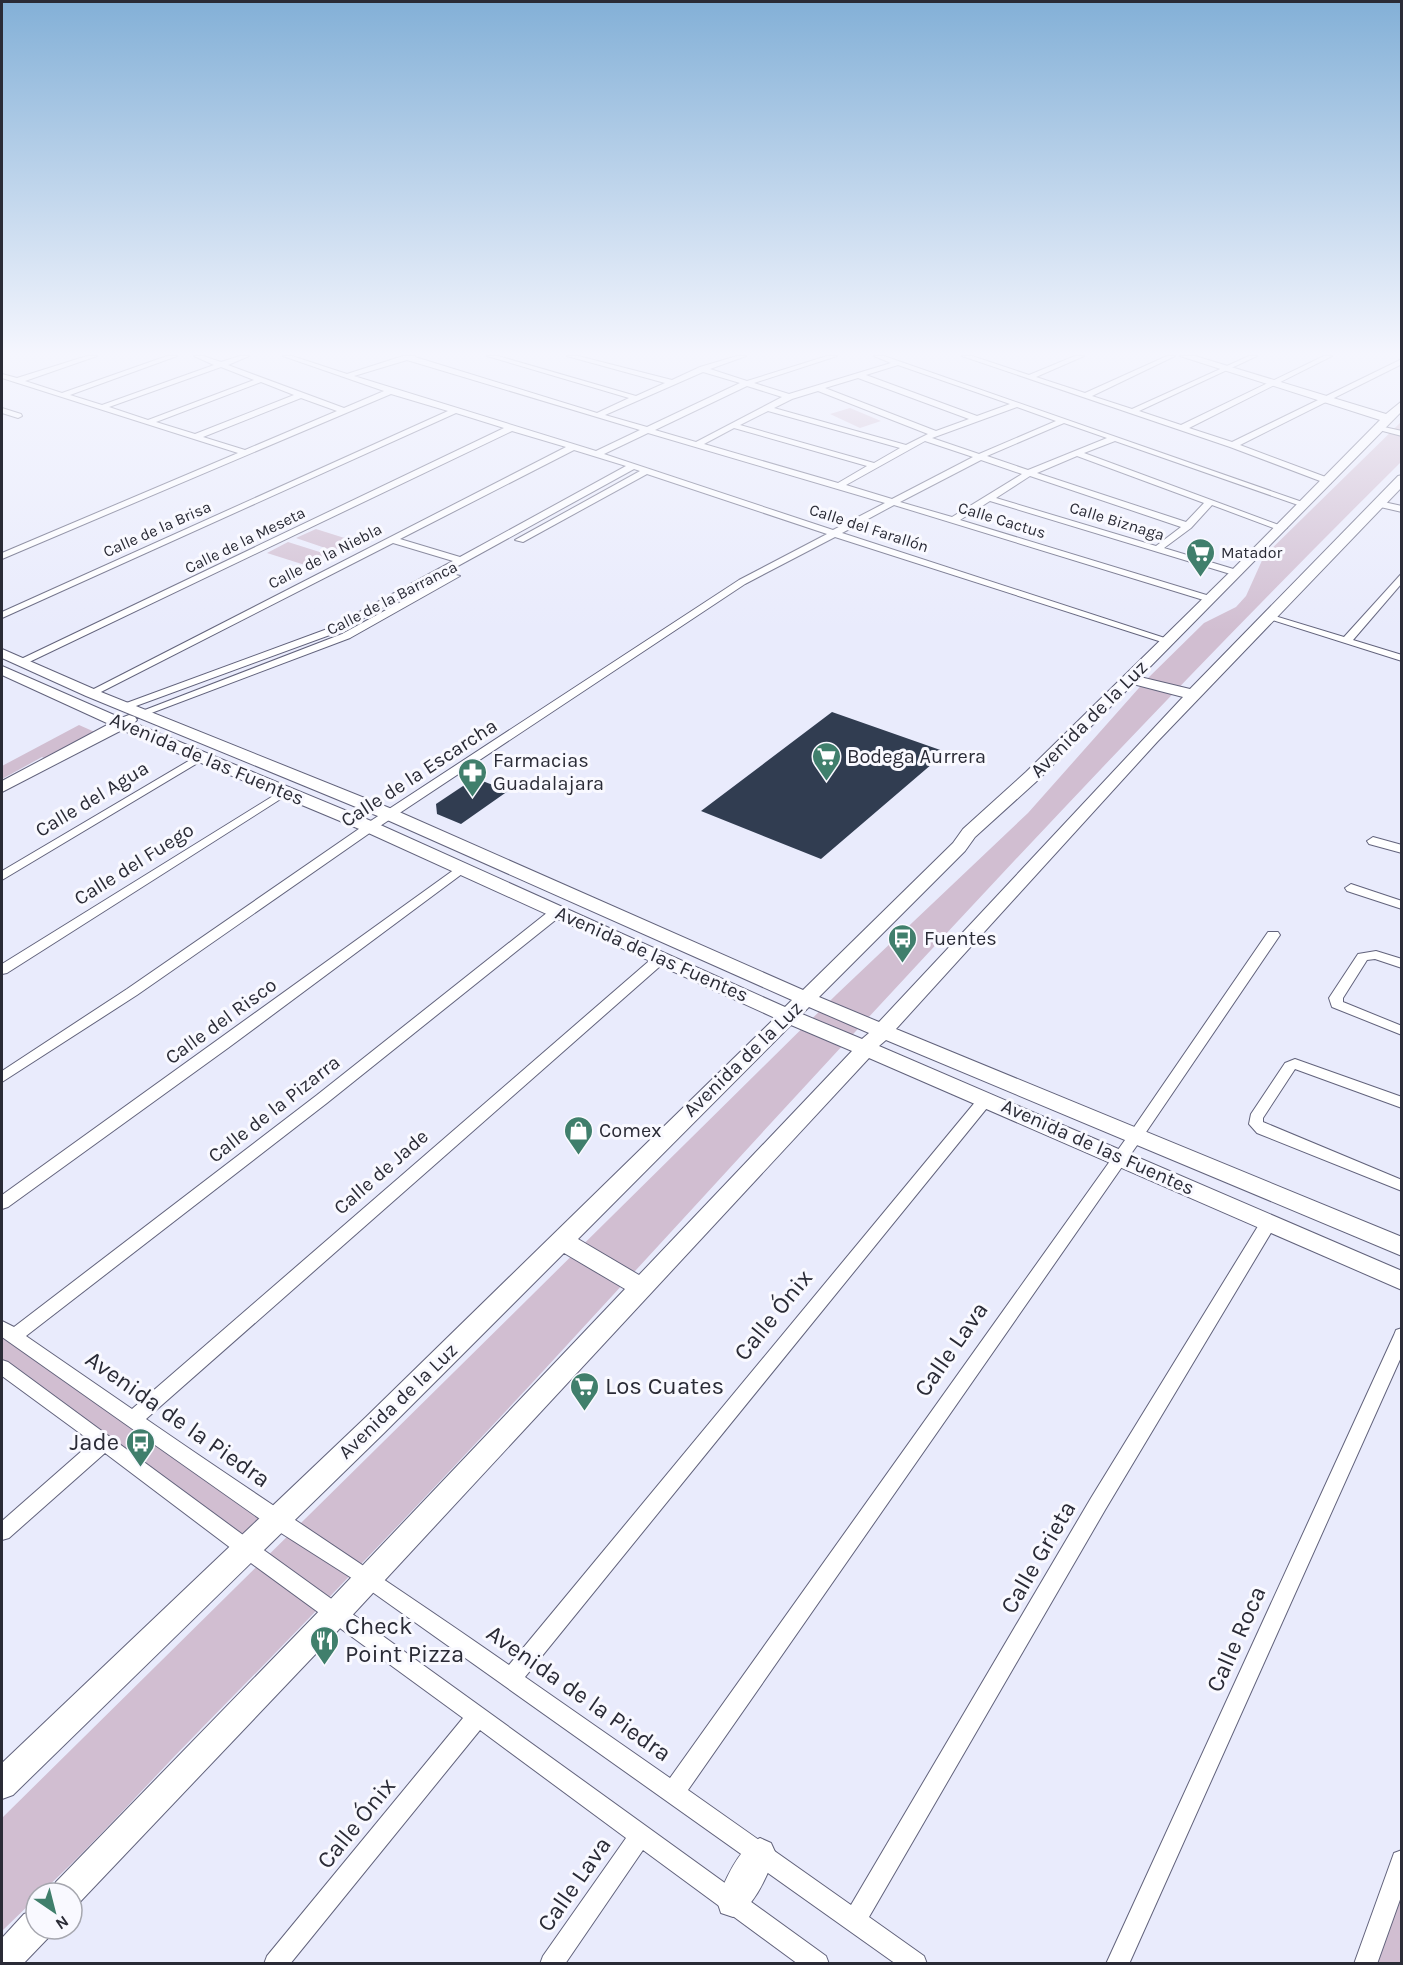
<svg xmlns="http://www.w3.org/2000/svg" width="1403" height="1965" viewBox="0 0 1403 1965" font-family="Karla,sans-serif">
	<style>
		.green { fill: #d1bed1 }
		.building { fill: #313d51 }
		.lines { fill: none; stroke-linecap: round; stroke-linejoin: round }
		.street-casing { stroke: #62637c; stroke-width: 2 }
		.secondary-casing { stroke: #62637c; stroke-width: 2 }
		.street { fill: #fff; fill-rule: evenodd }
		.secondary { fill: #fff; fill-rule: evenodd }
		.labels { text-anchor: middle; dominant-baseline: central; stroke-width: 6; stroke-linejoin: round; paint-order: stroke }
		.far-street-label { font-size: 16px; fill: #2a2b36; stroke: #f9f9ff }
		.far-poi-label { font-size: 16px; fill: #2a2b36; stroke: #f9f9ff; text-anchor: start }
		.street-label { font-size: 20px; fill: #2a2b36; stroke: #f9f9ff }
		.poi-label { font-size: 20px; fill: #2a2b36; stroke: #f9f9ff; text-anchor: start }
		.near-street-label { font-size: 24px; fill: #2a2b36; stroke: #f9f9ff }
		.near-poi-label { font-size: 24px; fill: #2a2b36; stroke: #f9f9ff; text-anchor: start }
	</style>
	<rect width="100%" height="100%" fill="#e9ebfc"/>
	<path class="green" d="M850,408L881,421L860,428L830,414Z
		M1401,422V462C1110,750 834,1055 556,1357C440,1483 321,1607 200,1730C147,1784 97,1841 41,1893H36V1898L2,1931V1818L837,994L1028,813L1146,680L1204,623L1236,607L1246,596L1264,556Z
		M316,529L354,541L334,551L296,538Z
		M288,542L326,554L305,565L267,553Z
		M79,725L97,733L47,760L42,757L2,779V766Z
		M2,1330L263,1514L241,1538L2,1359Z
		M1401,1868V1963H1368Z"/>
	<path class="building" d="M832,712L946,752L821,859L701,811Z
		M475,778L508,791L461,824L437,814L436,804Z"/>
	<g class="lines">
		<defs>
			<path id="street" d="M87,356H97L25,381L62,393L167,356H177L70,395L102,405L214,365L194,356H203L221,362L240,356H249L228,365L344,408L384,391L283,356H292L347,374L403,356H415V357L597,413L629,398L487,356H498L636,396L665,383L567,356H578L672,380L700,367L737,356H746L710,369L747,381L827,356H837L754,383L789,394L891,363L874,356H884L1308,504L1301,506L1115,441L1084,453L1287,528L1279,530L1212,505L1191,528L1164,548L1240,571L1242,573L1237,576L990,501L960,520L1213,597L1215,599L1210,602L894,505L842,533L1174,641L1173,643H1165L835,537L745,584L374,830L137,995L2,1082V1071L127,989L366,824L739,580L827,534L647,474L523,542L515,540L640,471L634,469L338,632L125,710L120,707L121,705L330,628L453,561L393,543L95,695H87L86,693L566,447L512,431L23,665L18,662L19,660L504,428L456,413L2,618V612L448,411L391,394L2,559V553L238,453L2,378V374L17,378ZM407,360L640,430L596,451L354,376ZM898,365L1010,404L977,416L866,375ZM221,367L254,380L148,420L109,407ZM703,372L740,383L647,427L605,415ZM858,378L969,419L936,431L825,388ZM261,382L294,395L195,434L156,422ZM747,386L782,397L696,442L655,430ZM818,391L928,434L906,445L774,408L792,399ZM301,398L337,411L245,450L203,437ZM1017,407L1056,421L979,454L932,438ZM768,411L900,448L874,463L740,425ZM1064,423L1107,438L1028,470L987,456ZM734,428L867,466L838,483L704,444ZM648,433L885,503L833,530L604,454ZM925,441L973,457L892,499L846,485ZM574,450L626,466L460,557L400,539ZM1077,456L1204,503L1186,522L1037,473ZM981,460L1022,474L952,517L900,502ZM1030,476L1181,527L1156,546L996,498Z
				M962,356H972L1029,375L1075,356H1084L1036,377L1085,393L1167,356H1175L1092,396L1132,409L1249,356H1257L1139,411L1181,425L1324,356H1332L1189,428L1232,442L1402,359V364L1240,445L1331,479V483L1328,484L1230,447Z
				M2,408L21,414L22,416L18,418L2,413Z
				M1375,425L1402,431V436L1375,429Z
				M1379,501L1402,506V512L1376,506V502Z
				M1402,573V583L1353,640L1402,655V661L1263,617L1268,614L1344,637Z
				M452,574L460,576L350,638L146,715L142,716L137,713L342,634Z
				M202,753L206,754V758L2,880V871Z
				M286,788L292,791L290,793L7,973L2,974V964Z
				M1373,837L1402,845V853L1369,844L1367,841Z
				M462,864L468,868L466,871L228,1048L8,1207L2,1209V1195Z
				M1351,884L1402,901V909L1347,891L1345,888Z
				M558,907L564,911L563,914L327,1103L26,1336L132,1409L656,955H666L668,958L666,961L146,1419C266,1502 389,1581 509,1665L981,1095H991L993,1099L991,1103L525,1677L670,1778L1130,1133L1268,932H1278L1280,935L1140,1141L688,1790L851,1905L1091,1498L1263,1218L1269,1216L1275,1218L1277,1222L1275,1226L1105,1510L869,1917L924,1956L927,1964H896L361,1584L270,1526L2,1337V1321L14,1327L317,1095L553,908Z
				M1376,951L1402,959V968L1375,959L1367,960L1343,998V1002L1402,1026V1035L1332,1007L1329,998L1358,954Z
				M1295,1059L1402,1097V1108L1295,1069L1263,1118V1122L1402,1180V1191L1257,1133L1249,1124L1251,1114L1285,1063Z
				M1402,1328V1355L1129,1964H1106L1394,1335L1396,1330Z
				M2,1360L8,1362L254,1543L826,1956L829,1964H798L643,1850L565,1964H540L543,1956L626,1838L480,1730L290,1964H264L267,1956L463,1718L240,1555L105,1453L9,1538L2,1540V1521L92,1442L2,1376Z
				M1402,1850V1894L1377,1964H1354L1394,1853Z"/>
			<path id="secondary" d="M1180,356H1195L1386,414L1402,401V411L1140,677L1190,689L1398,476L1402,475V487L1157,742L896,1029L1402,1237V1256L886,1040L879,1046L1402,1271V1290L869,1058L346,1622L78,1904L72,1907V1893H51L56,1882L326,1604L625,1289L564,1253L384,1433L13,1795L2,1799V1763L366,1417L775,1018L364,831L122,730L2,792V781L109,724L2,675V666L121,718L129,715L135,717L137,720L134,723L376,823L785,1007L792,1000L385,819L86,696L2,658V649L96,690L397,811L803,990L953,843L963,829L1026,772L1232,570L1380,420ZM1133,684L1183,697L879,1022L819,997L965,851L975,837L1038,780ZM809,1007L869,1033L862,1039L802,1014ZM791,1025L852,1051L639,1275L578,1239Z
				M760,1838L771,1843L776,1854C767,1875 754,1909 733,1917L721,1913L717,1901C725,1880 739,1847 760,1838Z
				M36,1910V1929H51L48,1938L23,1964H2V1938L24,1914Z"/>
		</defs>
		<use href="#street" class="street-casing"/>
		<use href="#secondary" class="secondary-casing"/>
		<use href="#street" class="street"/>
		<use href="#secondary" class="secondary"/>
	</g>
	<linearGradient id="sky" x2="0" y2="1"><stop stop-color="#83b0d7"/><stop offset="0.56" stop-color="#f5f6fe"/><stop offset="1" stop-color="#f5f6fe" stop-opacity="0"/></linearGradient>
	<rect width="1403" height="631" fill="url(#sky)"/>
	<defs>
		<symbol id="supermarket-pin" viewBox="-11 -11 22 30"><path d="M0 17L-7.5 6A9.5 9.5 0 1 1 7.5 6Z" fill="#407f6c" stroke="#f9f9ff"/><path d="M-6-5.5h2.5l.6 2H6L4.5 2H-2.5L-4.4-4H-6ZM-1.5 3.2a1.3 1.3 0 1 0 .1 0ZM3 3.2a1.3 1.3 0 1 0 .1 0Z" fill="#fff"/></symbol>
		<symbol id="pharmacy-pin" viewBox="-11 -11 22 30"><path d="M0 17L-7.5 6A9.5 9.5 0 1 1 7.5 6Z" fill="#407f6c" stroke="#f9f9ff"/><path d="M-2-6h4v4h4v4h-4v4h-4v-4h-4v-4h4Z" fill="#fff"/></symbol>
		<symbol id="bus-pin" viewBox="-11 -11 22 30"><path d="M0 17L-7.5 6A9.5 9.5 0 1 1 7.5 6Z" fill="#407f6c" stroke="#f9f9ff"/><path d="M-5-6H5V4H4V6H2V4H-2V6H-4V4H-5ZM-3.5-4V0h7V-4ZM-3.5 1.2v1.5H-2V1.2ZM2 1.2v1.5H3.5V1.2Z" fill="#fff"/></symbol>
		<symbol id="shop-pin" viewBox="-11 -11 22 30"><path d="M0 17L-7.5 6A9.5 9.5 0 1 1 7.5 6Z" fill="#407f6c" stroke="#f9f9ff"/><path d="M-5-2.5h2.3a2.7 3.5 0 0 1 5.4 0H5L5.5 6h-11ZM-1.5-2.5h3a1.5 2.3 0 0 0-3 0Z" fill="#fff"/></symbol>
		<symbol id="restaurant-pin" viewBox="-11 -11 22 30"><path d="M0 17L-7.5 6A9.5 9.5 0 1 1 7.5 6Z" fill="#407f6c" stroke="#f9f9ff"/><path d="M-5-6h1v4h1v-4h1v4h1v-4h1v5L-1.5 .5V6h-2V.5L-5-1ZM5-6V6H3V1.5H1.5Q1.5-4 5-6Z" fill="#fff"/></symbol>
	</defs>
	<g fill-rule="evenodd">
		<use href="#supermarket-pin" x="1184" y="536" width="33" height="45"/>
		<use href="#supermarket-pin" x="810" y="740" width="33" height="45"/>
		<use href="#pharmacy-pin" x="456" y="756" width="33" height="45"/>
		<use href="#bus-pin" x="886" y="922" width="33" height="45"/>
		<use href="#shop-pin" x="562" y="1114" width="33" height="45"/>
		<use href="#supermarket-pin" x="568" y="1370" width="33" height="45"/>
		<use href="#bus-pin" x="124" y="1426" width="33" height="45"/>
		<use href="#restaurant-pin" x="308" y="1624" width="33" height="45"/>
	</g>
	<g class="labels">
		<g class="far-street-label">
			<text transform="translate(1002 520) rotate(17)">Calle Cactus</text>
			<text transform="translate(1117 521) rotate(17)">Calle Biznaga</text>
			<text transform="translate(869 528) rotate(18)">Calle del Farallón</text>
			<text transform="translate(157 529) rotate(-24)">Calle de la Brisa</text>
			<text transform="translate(245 540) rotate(-26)">Calle de la Meseta</text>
			<text transform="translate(325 556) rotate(-27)">Calle de la Niebla</text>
			<text transform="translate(392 598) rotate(-27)">Calle de la Barranca</text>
		</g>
		<g class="far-poi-label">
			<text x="1221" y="552">Matador</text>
		</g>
		<g class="street-label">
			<text transform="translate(1089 719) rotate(-45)">Avenida de la Luz</text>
			<text transform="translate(207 759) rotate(23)">Avenida de las Fuentes</text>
			<text transform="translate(419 773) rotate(-33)">Calle de la Escarcha</text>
			<text transform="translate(92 799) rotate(-31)">Calle del Agua</text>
			<text transform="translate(134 864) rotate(-32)">Calle del Fuego</text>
			<text transform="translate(652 954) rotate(24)">Avenida de las Fuentes</text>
			<text transform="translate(221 1021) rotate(-36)">Calle del Risco</text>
			<text transform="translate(743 1059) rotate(-44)">Avenida de la Luz</text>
			<text transform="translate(274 1109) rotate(-38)">Calle de la Pizarra</text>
			<text transform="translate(1098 1147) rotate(24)">Avenida de las Fuentes</text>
			<text transform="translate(381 1172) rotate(-41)">Calle de Jade</text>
			<text transform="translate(398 1401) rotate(-44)">Avenida de la Luz</text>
		</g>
		<g class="poi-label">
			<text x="847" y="756">Bodega Aurrera</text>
			<text x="493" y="760">Farmacias<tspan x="493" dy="23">Guadalajara</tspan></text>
			<text x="924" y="938">Fuentes</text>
			<text x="599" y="1130">Comex</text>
		</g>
		<g class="near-street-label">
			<text transform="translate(773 1315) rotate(-51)">Calle Ónix</text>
			<text transform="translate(951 1349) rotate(-55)">Calle Lava</text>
			<text transform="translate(178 1419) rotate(35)">Avenida de la Piedra</text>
			<text transform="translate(1038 1557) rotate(-60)">Calle Grieta</text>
			<text transform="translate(1236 1639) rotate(-66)">Calle Roca</text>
			<text transform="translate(579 1693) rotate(35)">Avenida de la Piedra</text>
			<text transform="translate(356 1823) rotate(-51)">Calle Ónix</text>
			<text transform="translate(574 1884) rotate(-55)">Calle Lava</text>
		</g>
		<g class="near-poi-label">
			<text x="605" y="1386">Los Cuates</text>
			<text x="119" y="1442" text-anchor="end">Jade</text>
			<text x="345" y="1626">Check<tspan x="345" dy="28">Point Pizza</tspan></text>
		</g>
	</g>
	<rect width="1403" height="1965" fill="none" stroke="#2a2b36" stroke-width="6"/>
	<g transform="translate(54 1911) rotate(145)"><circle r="28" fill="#f9f9ff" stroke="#a6a7af" stroke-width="1.5"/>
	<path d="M0-4.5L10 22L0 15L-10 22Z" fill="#407f6c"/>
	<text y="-9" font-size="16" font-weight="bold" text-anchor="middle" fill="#2a2b36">N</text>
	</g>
</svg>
